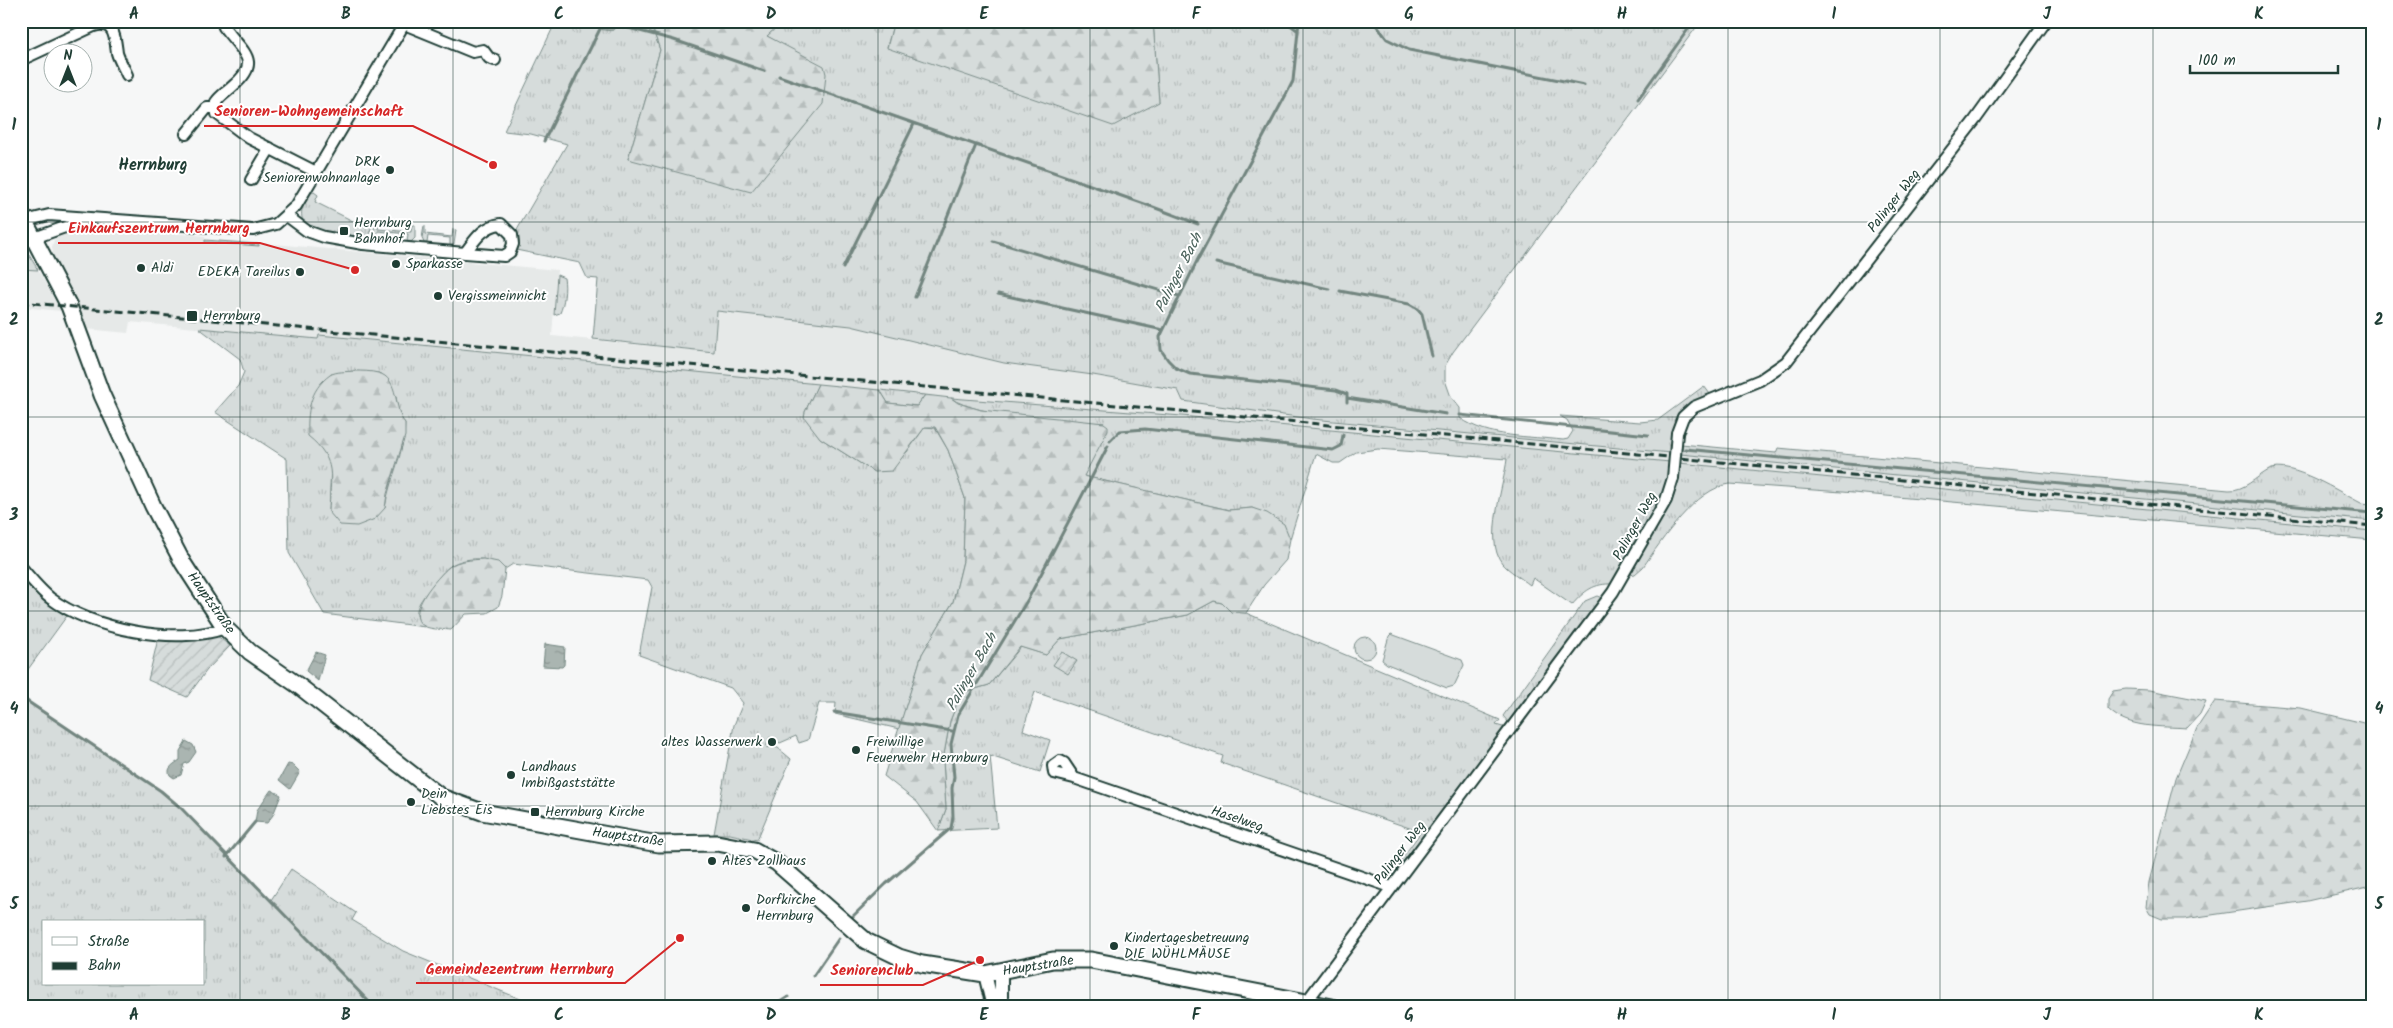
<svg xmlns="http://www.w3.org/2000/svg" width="2393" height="1028" viewBox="0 0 2393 1028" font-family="Kalam,sans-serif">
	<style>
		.built { fill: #e6e9e8 }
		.grass { fill: url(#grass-tufts); stroke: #7a8c88; fill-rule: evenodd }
		.forest { fill: url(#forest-firs); stroke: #7a8c88 }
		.garden { fill: url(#garden-furrows); stroke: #7a8c88 }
		.pitch { fill: #d6dcdb; stroke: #7a8c88 }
		.water { fill: url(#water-ripples); stroke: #72857f }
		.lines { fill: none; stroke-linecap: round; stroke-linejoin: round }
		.stream { stroke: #72857f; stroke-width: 3 }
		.minor-casing { stroke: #1f3d34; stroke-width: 14 }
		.tertiary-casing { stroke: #1f3d34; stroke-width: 16 }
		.secondary-casing { stroke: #1f3d34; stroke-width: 19 }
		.minor { stroke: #fff; stroke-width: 10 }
		.tertiary { stroke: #fff; stroke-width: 12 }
		.secondary { stroke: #fff; stroke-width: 15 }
		.rail { stroke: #1f3d34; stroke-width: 3; stroke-dasharray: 8 4; stroke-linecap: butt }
		.minor-bridge-casing { stroke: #1f3d34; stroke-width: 14; stroke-linecap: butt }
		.minor-bridge { stroke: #fff; stroke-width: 10 }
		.grid { fill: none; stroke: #1f3d34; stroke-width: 1; stroke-opacity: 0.55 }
		.poi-dot { fill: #1f3d34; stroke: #fff; stroke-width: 2 }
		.labels { text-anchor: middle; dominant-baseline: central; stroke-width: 4; stroke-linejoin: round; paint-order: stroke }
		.poi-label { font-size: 14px; fill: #1f3d34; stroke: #fff; text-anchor: start }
		.street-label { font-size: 14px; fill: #1f3d34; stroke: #fff }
		.water-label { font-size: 15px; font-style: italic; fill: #49615a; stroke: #fff }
		.quarter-label { font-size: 16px; font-weight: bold; fill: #1f3d34; stroke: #fff }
		.leader { fill: none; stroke: #d62828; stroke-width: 2 }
		.callout-dot { fill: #d62828; stroke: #fff; stroke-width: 2 }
		.callout-label { font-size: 15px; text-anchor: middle; font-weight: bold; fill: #d62828; stroke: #fff; stroke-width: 4; stroke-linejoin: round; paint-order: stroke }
		.neatline { fill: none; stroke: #1f3d34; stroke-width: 2 }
		.grid-label { font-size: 16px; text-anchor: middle; font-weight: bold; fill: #1f3d34 }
	</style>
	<defs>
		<pattern id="grass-tufts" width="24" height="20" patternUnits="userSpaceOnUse" patternTransform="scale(1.25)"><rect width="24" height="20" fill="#d6dcdb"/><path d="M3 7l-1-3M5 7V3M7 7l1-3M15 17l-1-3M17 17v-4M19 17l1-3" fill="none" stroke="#b7bebd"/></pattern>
		<pattern id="forest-firs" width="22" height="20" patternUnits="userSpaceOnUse" patternTransform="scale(1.25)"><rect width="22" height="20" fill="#d6dcdb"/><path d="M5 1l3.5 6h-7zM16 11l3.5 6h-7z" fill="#b7bebd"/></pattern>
		<pattern id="garden-furrows" width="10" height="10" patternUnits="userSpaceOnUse" patternTransform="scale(1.25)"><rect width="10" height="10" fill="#d6dcdb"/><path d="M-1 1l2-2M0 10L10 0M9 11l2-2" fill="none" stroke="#b7bebd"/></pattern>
		<pattern id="water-ripples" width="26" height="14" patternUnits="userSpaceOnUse" patternTransform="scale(1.25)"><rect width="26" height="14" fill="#aab5b1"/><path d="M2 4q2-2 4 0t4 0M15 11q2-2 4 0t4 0" fill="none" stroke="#8a9491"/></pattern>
	</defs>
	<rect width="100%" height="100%" fill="#f6f7f7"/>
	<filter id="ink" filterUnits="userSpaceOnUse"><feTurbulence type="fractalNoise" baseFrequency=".02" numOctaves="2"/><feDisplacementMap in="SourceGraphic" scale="10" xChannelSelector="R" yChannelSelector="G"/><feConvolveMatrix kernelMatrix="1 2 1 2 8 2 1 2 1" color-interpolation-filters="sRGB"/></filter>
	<g filter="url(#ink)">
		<path class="built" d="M91,226L205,236V242L259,246L263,243L557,270L552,336L713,352L717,310L819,321L851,326L1004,363L1093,375L1179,390L1183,401L1312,419L1671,453L1670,462L1182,416L951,398L319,335L318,339L130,322L128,333L86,329L54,259L52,247L54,240L61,234Z
			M21,269L38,270L61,311L21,307Z
			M1680,454L2372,521V531L1679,463Z"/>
		<path class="grass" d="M556,21H594L596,26L617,25L618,21H650L660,50L628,159L789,49L767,36L783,21H894L887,47L1159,102L1153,21H1701L1453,352L1445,366V380L1451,397L1460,408V418C1488,438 1529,436 1563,440L1568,439L1573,431L1567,420L1560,416L1640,422L1658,420L1704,386L1710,394C1676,410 1675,417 1671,453L1312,419L1183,401L1178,390L1093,375L1004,363L851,326L717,311L714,352L593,339L598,279L587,278L580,263L516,250L517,230L567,144L531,134L504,131Z
			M314,192L318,195L315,202L365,227L369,221L372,222L369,238L324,233L305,225C298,214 303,203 309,193Z
			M375,223H379L378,229L411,232L412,225H415V238L411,242H407L408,234L378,231L377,239H373Z
			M424,226H425V234L452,237L453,229L456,230L454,244L450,246V238L428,236L427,243H424L422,238Z
			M205,240L259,244V246L205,242Z
			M29,255L38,270L21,269V257Z
			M557,275L564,278C566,289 564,304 560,313L554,315Z
			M199,328L318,339L319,335L818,384L805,412L820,438L874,472L907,452L925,427L935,428L948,450L965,498L963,561L953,602L922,654L899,729L835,714L836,703H819L808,740L799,743L796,736L780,743L770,737L766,747L769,748L770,746L778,748L791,759L757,840L730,834H714L734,725L743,703L731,688L639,655L652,587L648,580L513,564L505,569C493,556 465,556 450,566C442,572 435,583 429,590C425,595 418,603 417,610C416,618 420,622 425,627L324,614L289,553L287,459L215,412L238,386L244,372L240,359ZM354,371L379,373L396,396L399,416L405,423C405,452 389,480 385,508L329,512L331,464L322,447L331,374Z
			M880,390L925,395L917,406L888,403Z
			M951,398L1182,416L1670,462C1666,505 1634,547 1613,584C1594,583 1584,591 1572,605L1533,578L1530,585C1521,578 1509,571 1502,563C1484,540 1504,485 1507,459L1378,449L1356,452L1340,463H1333L1316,454L1290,539L1283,524L1252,508L1229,510L1083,476L1104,423C1069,421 976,417 951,398Z
			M1681,444L1776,453L1778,448L2229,490C2244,491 2256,477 2269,470C2290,460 2341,493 2361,503L2372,504V521L1680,454Z
			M1679,463L2372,531V540L1842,492L1730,484C1696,488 1662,540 1643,567L1635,574L1630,575L1673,496L1677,487Z
			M21,572L69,613L21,679Z
			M1597,596L1602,598L1510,724L1503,716L1585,601Z
			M1214,601L1222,603L1231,612L1246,613L1500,720L1496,725L1506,728L1396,871L1394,869L1421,832L1221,763L1223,756L1035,692L1023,730L1050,740L1040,772L990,756L997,828L938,831L946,809L943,760L950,721L961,693L989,685L1021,647L1046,655L1060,639L1188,615Z
			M21,698L161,791L181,808L271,900L291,869L356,913L352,920L403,951L540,1007H21ZM44,922H204V984H44Z"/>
		<path class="forest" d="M650,21H783L767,36L824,66L826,74L823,104L751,192L628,159L660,50Z
			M894,21H1153L1159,102L1113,126L887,48Z
			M354,371C362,371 371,371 378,373C400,378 393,410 405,423V436L387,494L385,508L375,519L357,526L340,525L329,512C330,477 338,460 308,436C307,413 309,390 330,375C336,371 347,372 354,371Z
			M818,384L880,390L888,403L917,406L925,395L951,398L958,403L981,410L1104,423L1108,426V430L1084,476L1229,510L1252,508L1267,513L1284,524L1290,539L1286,560L1264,585L1246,613L1231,612L1222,603L1214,601L1188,615L1060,639L1046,655L1020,647L989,685L961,693L950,721L943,760L946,809L938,831L917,802L884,776L922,654L953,602L963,561L965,498L948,450L935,427H925L892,471L874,472L820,438L804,417L805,412Z
			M483,559L498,562L505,569L502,596L498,607L487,613L466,614L451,630C444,629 431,630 424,626C403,615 438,576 449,567C458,560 472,560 483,559Z
			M2126,689L2149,690L2206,701L2200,714L2187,728C2161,726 2128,729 2108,709V699L2113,691Z
			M2215,701L2301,708L2372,725V886L2307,901L2184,919H2162L2150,914L2146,907L2149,882L2176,778L2197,728Z"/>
		<path class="garden" d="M216,635L230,646L207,670L187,697L148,680L158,639Z
			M1062,652L1077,661L1068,674L1053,665Z"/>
		<path class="pitch" d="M1391,634L1462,660L1464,665L1454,686L1447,688L1387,664L1382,660L1389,636Z
			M1354 648a11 11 0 1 1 22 0a11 11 0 1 1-22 0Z"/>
		<path class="water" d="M594,21H618L614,30C604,31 598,30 594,21Z
			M545,644L565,647L564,665L562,667L543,666Z
			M316,652L325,655L318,681L306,671Z
			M186,741L193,745L196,752L189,762L184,764L181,775L174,778L170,775C166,768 174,764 180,760V751Z
			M288,764L293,765L300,772L290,789L279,780Z
			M271,790L281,795L273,815L267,823L255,822L257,810Z"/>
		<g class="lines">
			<path class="stream" d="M1285,21L1297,30
				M1299,21L1293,81L1289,89L1198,259L1160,337L1161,350L1168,360L1176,368L1190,374L1336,390L1347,394V402
				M1373,21L1387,39L1409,50L1584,85
				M617,25L674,40L764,71
				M779,76L1153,207L1198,224
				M1638,99L1694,21
				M544,141L600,29
				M993,241L1179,296
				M1216,263L1329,289
				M843,268L914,124
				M1340,291L1409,304L1418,309L1422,314L1432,356
				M998,294L1163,330
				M915,297L976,145
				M1347,398L1446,414
				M1460,415L1648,435
				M1110,441L1120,431L1145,429L1333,450L1341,446L1343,435
				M1685,449L2372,513
				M21,697L161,791L181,808L374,1007
				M834,712L952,731
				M226,857L255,822
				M851,918L886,884L951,828L953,817L952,788L954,777L951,744L958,715L1028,599L1108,446
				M813,976L839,938
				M772,1007L788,997"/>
			<defs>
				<path id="minor" d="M222,21L224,27C242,52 263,61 233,86C227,92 221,95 216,102L217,114L249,138L316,172
					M397,21L473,52L483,50L489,58L495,60
					M21,60L94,26C115,20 115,38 117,53C119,60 124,68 127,75
					M186,134L207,108H215
					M251,180L270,148
					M287,216L307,231L324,237L363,244L465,253L504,256L510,252L513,244L512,235L501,224C483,226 475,240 465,253
					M25,221L49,215L253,230L276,224L296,206L406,21
					M34,238L85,220
					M1677,433L1683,417L1694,407L1760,380L1786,362L1975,120L2046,21
					M21,567C30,578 39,589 50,598C91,629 176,646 225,628
					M1074,778L1054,773L1053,766L1060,761L1064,763L1074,778L1391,887
					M1307,1001L1613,592L1666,500L1673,478"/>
				<path id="tertiary" d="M985,974L993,1007
					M1001,1007V972"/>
				<path id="secondary" d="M21,214L69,306L102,395L153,506L183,563L225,628L250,652L299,686L441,797L482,812L641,841L659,844L717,843L754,850L777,863L866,941L899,957L922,964L985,974L1053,960H1091L1332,1007"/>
			</defs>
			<use href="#minor" class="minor-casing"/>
			<use href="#tertiary" class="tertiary-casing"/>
			<use href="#secondary" class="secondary-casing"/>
			<use href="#minor" class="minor"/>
			<use href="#tertiary" class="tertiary"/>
			<use href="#secondary" class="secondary"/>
			<path class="rail" d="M21,302L1638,454L2372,526"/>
			<defs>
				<path id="minor-bridge" d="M1673,478L1677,433"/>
			</defs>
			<use href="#minor-bridge" class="minor-bridge-casing"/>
			<use href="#minor-bridge" class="minor-bridge"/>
		</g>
	</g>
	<path class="grid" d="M240,21V1007M453,21V1007M665,21V1007M878,21V1007M1090,21V1007M1303,21V1007M1515,21V1007M1728,21V1007M1940,21V1007M2153,21V1007M21,222H2372M21,417H2372M21,611H2372M21,806H2372"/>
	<g class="poi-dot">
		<circle cx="390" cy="170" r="5"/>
		<rect x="339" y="226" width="10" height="10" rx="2.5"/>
		<circle cx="396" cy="264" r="5"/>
		<circle cx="141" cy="268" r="5"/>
		<circle cx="300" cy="272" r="5"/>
		<circle cx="438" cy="296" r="5"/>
		<rect x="186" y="310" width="12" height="12" rx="2.5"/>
		<circle cx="772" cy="742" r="5"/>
		<circle cx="856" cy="750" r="5"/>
		<circle cx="511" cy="775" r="5"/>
		<circle cx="411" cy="802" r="5"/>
		<rect x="530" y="807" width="10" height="10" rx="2.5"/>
		<circle cx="712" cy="861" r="5"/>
		<circle cx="746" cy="908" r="5"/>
		<circle cx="1114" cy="946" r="5"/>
	</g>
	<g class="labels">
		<g class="poi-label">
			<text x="380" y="162" text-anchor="end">DRK<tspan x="380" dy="16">Seniorenwohnanlage</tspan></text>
			<text x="354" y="223">Herrnburg<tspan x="354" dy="16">Bahnhof</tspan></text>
			<text x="406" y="264">Sparkasse</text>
			<text x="151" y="268">Aldi</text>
			<text x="290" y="272" text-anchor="end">EDEKA Tareilus</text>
			<text x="448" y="296">Vergissmeinnicht</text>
			<text x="203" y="316">Herrnburg</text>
			<text x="762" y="742" text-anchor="end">altes Wasserwerk</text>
			<text x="866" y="742">Freiwillige<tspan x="866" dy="16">Feuerwehr Herrnburg</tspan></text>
			<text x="521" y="767">Landhaus<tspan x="521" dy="16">Imbißgaststätte</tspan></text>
			<text x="421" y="794">Dein<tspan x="421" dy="16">Liebstes Eis</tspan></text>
			<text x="545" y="812">Herrnburg Kirche</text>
			<text x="722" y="861">Altes Zollhaus</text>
			<text x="756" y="900">Dorfkirche<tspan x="756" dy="16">Herrnburg</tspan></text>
			<text x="1124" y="938">Kindertagesbetreuung<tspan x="1124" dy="16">DIE WÜHLMÄUSE</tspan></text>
		</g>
		<g class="street-label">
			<text transform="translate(1894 201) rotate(-52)">Palinger Weg</text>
			<text transform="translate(1635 526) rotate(-61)">Palinger Weg</text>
			<text transform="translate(211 603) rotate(55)">Hauptstraße</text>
			<text transform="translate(1237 819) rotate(19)">Haselweg</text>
			<text transform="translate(628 837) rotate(8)">Hauptstraße</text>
			<text transform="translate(1400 853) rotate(-53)">Palinger Weg</text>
			<text transform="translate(1038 966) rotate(-9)">Hauptstraße</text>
		</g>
		<g class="water-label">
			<text transform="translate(1179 273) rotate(-63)">Palinger Bach</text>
			<text transform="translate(972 672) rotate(-60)">Palinger Bach</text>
		</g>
		<g class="quarter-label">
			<text x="153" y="165">Herrnburg</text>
		</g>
	</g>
	<path class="leader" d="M493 165L413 126H204M355 270L260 243H58M680 938L625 983H416M980 960L923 985H820"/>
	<g class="callout-dot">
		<circle cx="493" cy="165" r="5"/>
		<circle cx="355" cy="270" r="5"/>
		<circle cx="680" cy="938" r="5"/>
		<circle cx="980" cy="960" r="5"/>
	</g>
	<g class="callout-label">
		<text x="309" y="116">Senioren-Wohngemeinschaft</text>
		<text x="159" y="233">Einkaufszentrum Herrnburg</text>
		<text x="520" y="974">Gemeindezentrum Herrnburg</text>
		<text x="872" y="975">Seniorenclub</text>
	</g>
	<rect width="2393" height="1028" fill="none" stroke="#fff" stroke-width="55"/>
	<rect x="42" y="920" width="162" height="65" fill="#ffffff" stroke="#a5b1ae"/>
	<rect x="52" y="937" width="25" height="8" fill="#ffffff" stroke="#a5b1ae"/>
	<text x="88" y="946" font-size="15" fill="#1f3d34">Straße</text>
	<rect x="52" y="962" width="25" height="8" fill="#1f3d34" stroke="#a5b1ae"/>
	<text x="88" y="970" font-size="15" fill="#1f3d34">Bahn</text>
	<g transform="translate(68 68)"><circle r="24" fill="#ffffff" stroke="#a5b1ae"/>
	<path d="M0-4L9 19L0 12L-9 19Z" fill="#1f3d34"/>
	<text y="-8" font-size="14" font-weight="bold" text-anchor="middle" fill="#1f3d34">N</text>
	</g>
	<path d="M2190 65v8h148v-8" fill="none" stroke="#1f3d34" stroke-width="2.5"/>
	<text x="2198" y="65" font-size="15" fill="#1f3d34" stroke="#ffffff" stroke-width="4" paint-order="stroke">100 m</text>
	<rect x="28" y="28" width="2338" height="972" class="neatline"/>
	<g class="grid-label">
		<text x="134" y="19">A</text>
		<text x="346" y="19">B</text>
		<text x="559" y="19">C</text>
		<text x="771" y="19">D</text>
		<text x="984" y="19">E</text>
		<text x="1196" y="19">F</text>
		<text x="1409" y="19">G</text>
		<text x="1622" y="19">H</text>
		<text x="1834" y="19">I</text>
		<text x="2047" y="19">J</text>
		<text x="2259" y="19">K</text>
		<text x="14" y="130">1</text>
		<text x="2379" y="130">1</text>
		<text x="14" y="325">2</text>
		<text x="2379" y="325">2</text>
		<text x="14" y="520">3</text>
		<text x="2379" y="520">3</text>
		<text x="14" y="714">4</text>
		<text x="2379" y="714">4</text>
		<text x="14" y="909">5</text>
		<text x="2379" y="909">5</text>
		<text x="134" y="1020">A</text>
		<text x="346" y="1020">B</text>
		<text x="559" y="1020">C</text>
		<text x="771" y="1020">D</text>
		<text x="984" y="1020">E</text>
		<text x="1196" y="1020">F</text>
		<text x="1409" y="1020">G</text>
		<text x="1622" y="1020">H</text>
		<text x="1834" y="1020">I</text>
		<text x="2047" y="1020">J</text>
		<text x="2259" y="1020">K</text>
	</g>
</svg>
